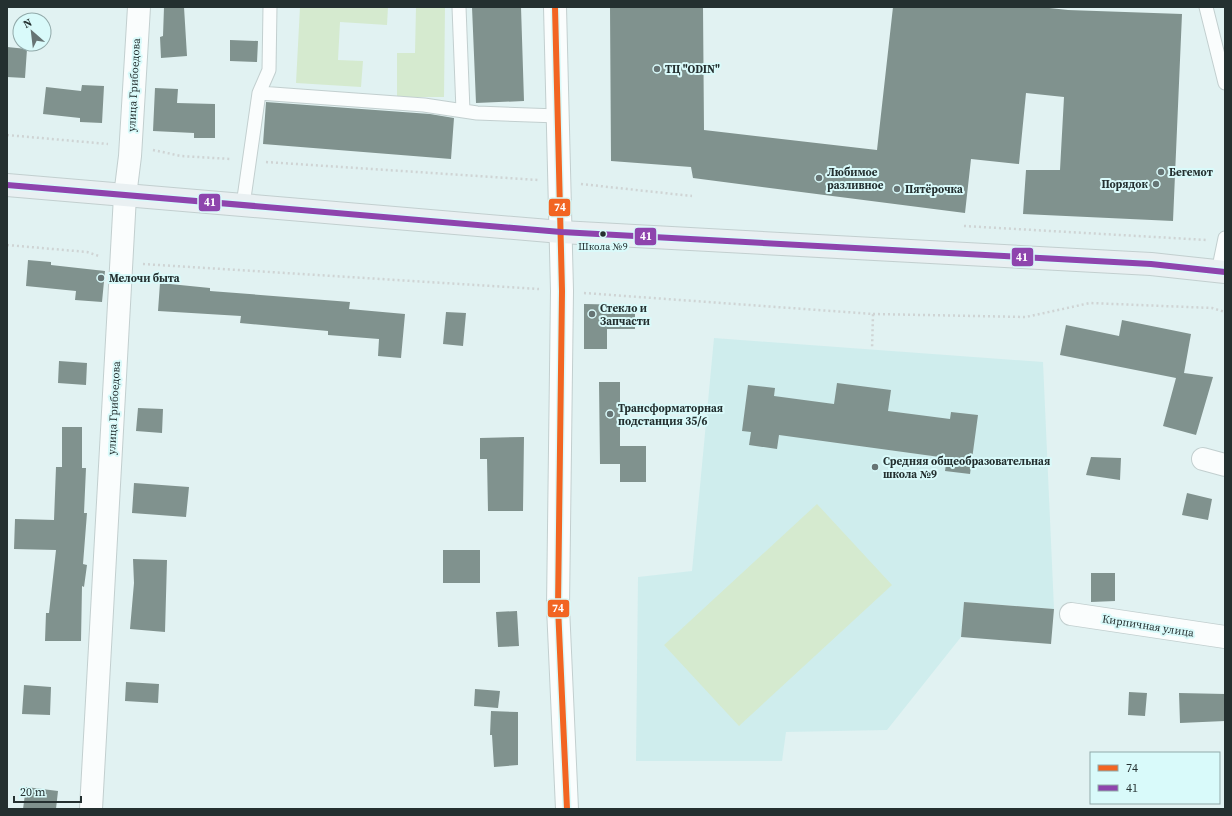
<svg xmlns="http://www.w3.org/2000/svg" width="1232" height="816" viewBox="0 0 1232 816" font-family="'Source Serif 4',serif">
	<style>
		.built { fill: #cfeded }
		.green { fill: #d5eacf }
		.building { fill: #80928e }
		.lines { fill: none; stroke-linecap: round; stroke-linejoin: round }
		.service-casing { stroke: #c2cfcf; stroke-width: 15 }
		.minor-casing { stroke: #c2cfcf; stroke-width: 24 }
		.secondary-casing { stroke: #c2cfcf; stroke-width: 24 }
		.path { stroke: #cfd4d4; stroke-width: 2.5; stroke-dasharray: 2 3; stroke-linecap: butt }
		.service { stroke: #fafdfd; stroke-width: 13 }
		.minor { stroke: #fafdfd; stroke-width: 22 }
		.secondary { stroke: #e9f0f2; stroke-width: 22 }
		.bus-1-casing { stroke: #d9fafa; stroke-width: 9 }
		.bus-2-casing { stroke: #d9fafa; stroke-width: 9 }
		.bus-1 { stroke: #f26522; stroke-width: 6 }
		.bus-2 { stroke: #8e44ad; stroke-width: 6 }
		.poi-dot { fill: #667474; stroke: #d9fafa; stroke-width: 1.5 }
		.bus-dot { fill: #243030; stroke: #d9fafa; stroke-width: 1.5 }
		.labels { text-anchor: middle; dominant-baseline: central; stroke-width: 4; stroke-linejoin: round; paint-order: stroke }
		.bus-label { font-size: 10px; fill: #243030; stroke: #d9fafa }
		.poi-label { font-size: 11px; font-weight: bold; fill: #243030; stroke: #d9fafa; text-anchor: start }
		.street-label { font-size: 11px; fill: #243030; stroke: #d9fafa }
		.line-badge { stroke: #d9fafa; stroke-width: 1.5 }
		.badge-label { font-size: 11px; text-anchor: middle; font-weight: bold; fill: #fff }
	</style>
	<rect width="100%" height="100%" fill="#e1f2f2"/>
	<path class="built" d="M714,338L1043,362L1054,609L964,602L961,637L887,730L786,732L782,761H636L638,577L692,571Z"/>
	<path class="green" d="M300,7H388L387,25L340,22L338,60L363,61L361,87L296,83Z
		M416,7H445L444,97H397V53H415Z
		M817,504L892,585L739,726L664,645Z"/>
	<path class="building" d="M164,7H184L187,56L161,58L160,37L163,36Z
		M472,7H521L524,101L476,103Z
		M610,7H703L704,130L877,150L893,7H1040L1068,10L1182,14L1173,221L1023,214L1026,170H1060L1064,97L1026,93L1019,164L971,159L965,213L693,178L691,167L611,161Z
		M230,40L258,41L257,62L230,61Z
		M7,47L27,49L25,78L7,77Z
		M82,85L104,86L102,123L80,122V118L43,114L46,87L81,91Z
		M155,88L178,89L177,103L215,104V138H194V133L153,131Z
		M266,102L430,114L454,118L451,159L263,144Z
		M28,260L51,262V265L105,271L102,302L75,300L76,291L26,286Z
		M160,283L210,288V291L350,302L349,309L405,314L401,358L378,356L379,339L328,335V331L240,323L241,316L158,311Z
		M584,304L635,305V329H607V349H584Z
		M446,312L466,313L463,346L443,344Z
		M1122,320L1191,334L1184,373L1213,377L1196,435L1163,426L1176,378L1060,355L1066,325L1119,336Z
		M59,361L87,363L86,385L58,383Z
		M599,382H620V446H646V482H620V464H600Z
		M837,383L891,390L888,411L950,419L951,412L978,415L970,474L945,471L947,458L779,435L777,449L749,445L751,432L742,431L748,385L775,388L774,396L834,404Z
		M138,408L163,409L162,433L136,431Z
		M62,427H82V468H86L84,513H87L83,564L87,565L84,587L82,586L81,641H45L46,613H49L56,550L14,549L15,519L54,520L56,467H62Z
		M524,437L523,511H488L487,459H480V438Z
		M1091,457L1121,458L1120,480L1086,475Z
		M134,483L189,487L186,517L132,513Z
		M1187,493L1212,499L1208,520L1182,515Z
		M443,550H480V583H443Z
		M133,559L167,560L165,632L130,629L134,583Z
		M1091,573H1115V601L1091,602Z
		M964,602L1054,609L1051,644L961,637Z
		M517,611L519,646L498,647L496,612Z
		M126,682L159,684L158,703L125,701Z
		M24,685L51,687L50,715L22,714Z
		M475,689L500,691L498,708L474,706Z
		M1129,692L1147,693L1145,716L1128,715Z
		M1179,693L1225,694V721L1180,723Z
		M491,711L518,712V765L494,767L492,735H490Z
		M26,787L58,791L56,809H23Z"/>
	<g class="lines">
		<defs>
			<path id="service" d="M459,7L463,111
				M1206,7L1225,83
				M259,93L269,70L270,7
				M243,205L259,93L424,105L477,113L558,116
				M1218,272L1225,238"/>
			<path id="minor" d="M555,7L562,291L558,607L567,809
				M1203,459L1225,465
				M1071,614L1225,637
				M91,809L125,196L130,156L139,7"/>
			<path id="secondary" d="M7,185L561,232L1151,264L1225,272"/>
		</defs>
		<use href="#service" class="service-casing"/>
		<use href="#minor" class="minor-casing"/>
		<use href="#secondary" class="secondary-casing"/>
		<path class="path" d="M7,135L108,144
			M153,150L181,156L231,159
			M266,162L538,180
			M581,184L692,196
			M964,226L1207,240
			M7,245L87,252L99,256
			M143,264L539,289
			M584,293L873,314L872,349
			M873,314L1026,317L1090,303L1212,308L1225,312"/>
		<use href="#service" class="service"/>
		<use href="#minor" class="minor"/>
		<use href="#secondary" class="secondary"/>
		<defs>
			<path id="bus-1" d="M555,7L562,291L558,607L567,809"/>
			<path id="bus-2" d="M7,185L561,232L1151,264L1225,272"/>
		</defs>
		<use href="#bus-1" class="bus-1-casing"/>
		<use href="#bus-2" class="bus-2-casing"/>
		<use href="#bus-1" class="bus-1"/>
		<use href="#bus-2" class="bus-2"/>
	</g>
	<g class="poi-dot">
		<circle cx="657" cy="69" r="4"/>
		<circle cx="1161" cy="172" r="4"/>
		<circle cx="819" cy="178" r="4"/>
		<circle cx="1156" cy="184" r="4"/>
		<circle cx="897" cy="189" r="4"/>
		<circle cx="101" cy="278" r="4"/>
		<circle cx="592" cy="314" r="4"/>
		<circle cx="610" cy="414" r="4"/>
		<circle cx="875" cy="467" r="4"/>
	</g>
	<circle class="bus-dot" cx="603" cy="234" r="3.5"/>
	<g class="labels">
		<g class="bus-label">
			<text x="603" y="246">Школа №9</text>
		</g>
		<g class="poi-label">
			<text x="665" y="69">ТЦ "ODIN"</text>
			<text x="827" y="172">Любимое<tspan x="827" dy="13">разливное</tspan></text>
			<text x="1169" y="172">Бегемот</text>
			<text x="1148" y="184" text-anchor="end">Порядок</text>
			<text x="905" y="189">Пятёрочка</text>
			<text x="109" y="278">Мелочи быта</text>
			<text x="600" y="308">Стекло и<tspan x="600" dy="13">Запчасти</tspan></text>
			<text x="618" y="408">Трансформаторная<tspan x="618" dy="13">подстанция 35/6</tspan></text>
			<text x="883" y="461">Средняя общеобразовательная<tspan x="883" dy="13">школа №9</tspan></text>
		</g>
		<g class="street-label">
			<text transform="translate(134 85) rotate(-87)">улица Грибоедова</text>
			<text transform="translate(114 408) rotate(-87)">улица Грибоедова</text>
			<text transform="translate(1148 626) rotate(9)">Кирпичная улица</text>
		</g>
	</g>
	<g class="line-badge">
		<rect x="198" y="193" width="23" height="19" rx="4" fill="#8e44ad"/>
		<rect x="548" y="198" width="23" height="19" rx="4" fill="#f26522"/>
		<rect x="634" y="227" width="23" height="19" rx="4" fill="#8e44ad"/>
		<rect x="1011" y="247" width="23" height="20" rx="4" fill="#8e44ad"/>
		<rect x="547" y="599" width="23" height="19" rx="4" fill="#f26522"/>
	</g>
	<g class="badge-label">
		<text x="210" y="206">41</text>
		<text x="560" y="211">74</text>
		<text x="646" y="240">41</text>
		<text x="1022" y="261">41</text>
		<text x="558" y="612">74</text>
	</g>
	<rect width="1232" height="816" fill="none" stroke="#243030" stroke-width="16"/>
	<rect x="1090" y="752" width="130" height="52" fill="#d9fafa" stroke="#91a9a9"/>
	<rect x="1098" y="765" width="20" height="6" fill="#f26522" stroke="#91a9a9"/>
	<text x="1126" y="772" font-size="12" fill="#243030">74</text>
	<rect x="1098" y="785" width="20" height="6" fill="#8e44ad" stroke="#91a9a9"/>
	<text x="1126" y="792" font-size="12" fill="#243030">41</text>
	<g transform="translate(32 32) rotate(332)"><circle r="19" fill="#d9fafa" stroke="#91a9a9"/>
	<path d="M0-3L7 15L0 10L-7 15Z" fill="#667474"/>
	<text y="-6" font-size="11" font-weight="bold" text-anchor="middle" fill="#243030">N</text>
	</g>
	<path d="M14 796v6h67v-6" fill="none" stroke="#243030" stroke-width="2"/>
	<text x="20" y="796" font-size="12" fill="#243030" stroke="#d9fafa" stroke-width="3" paint-order="stroke">20 m</text>
</svg>
